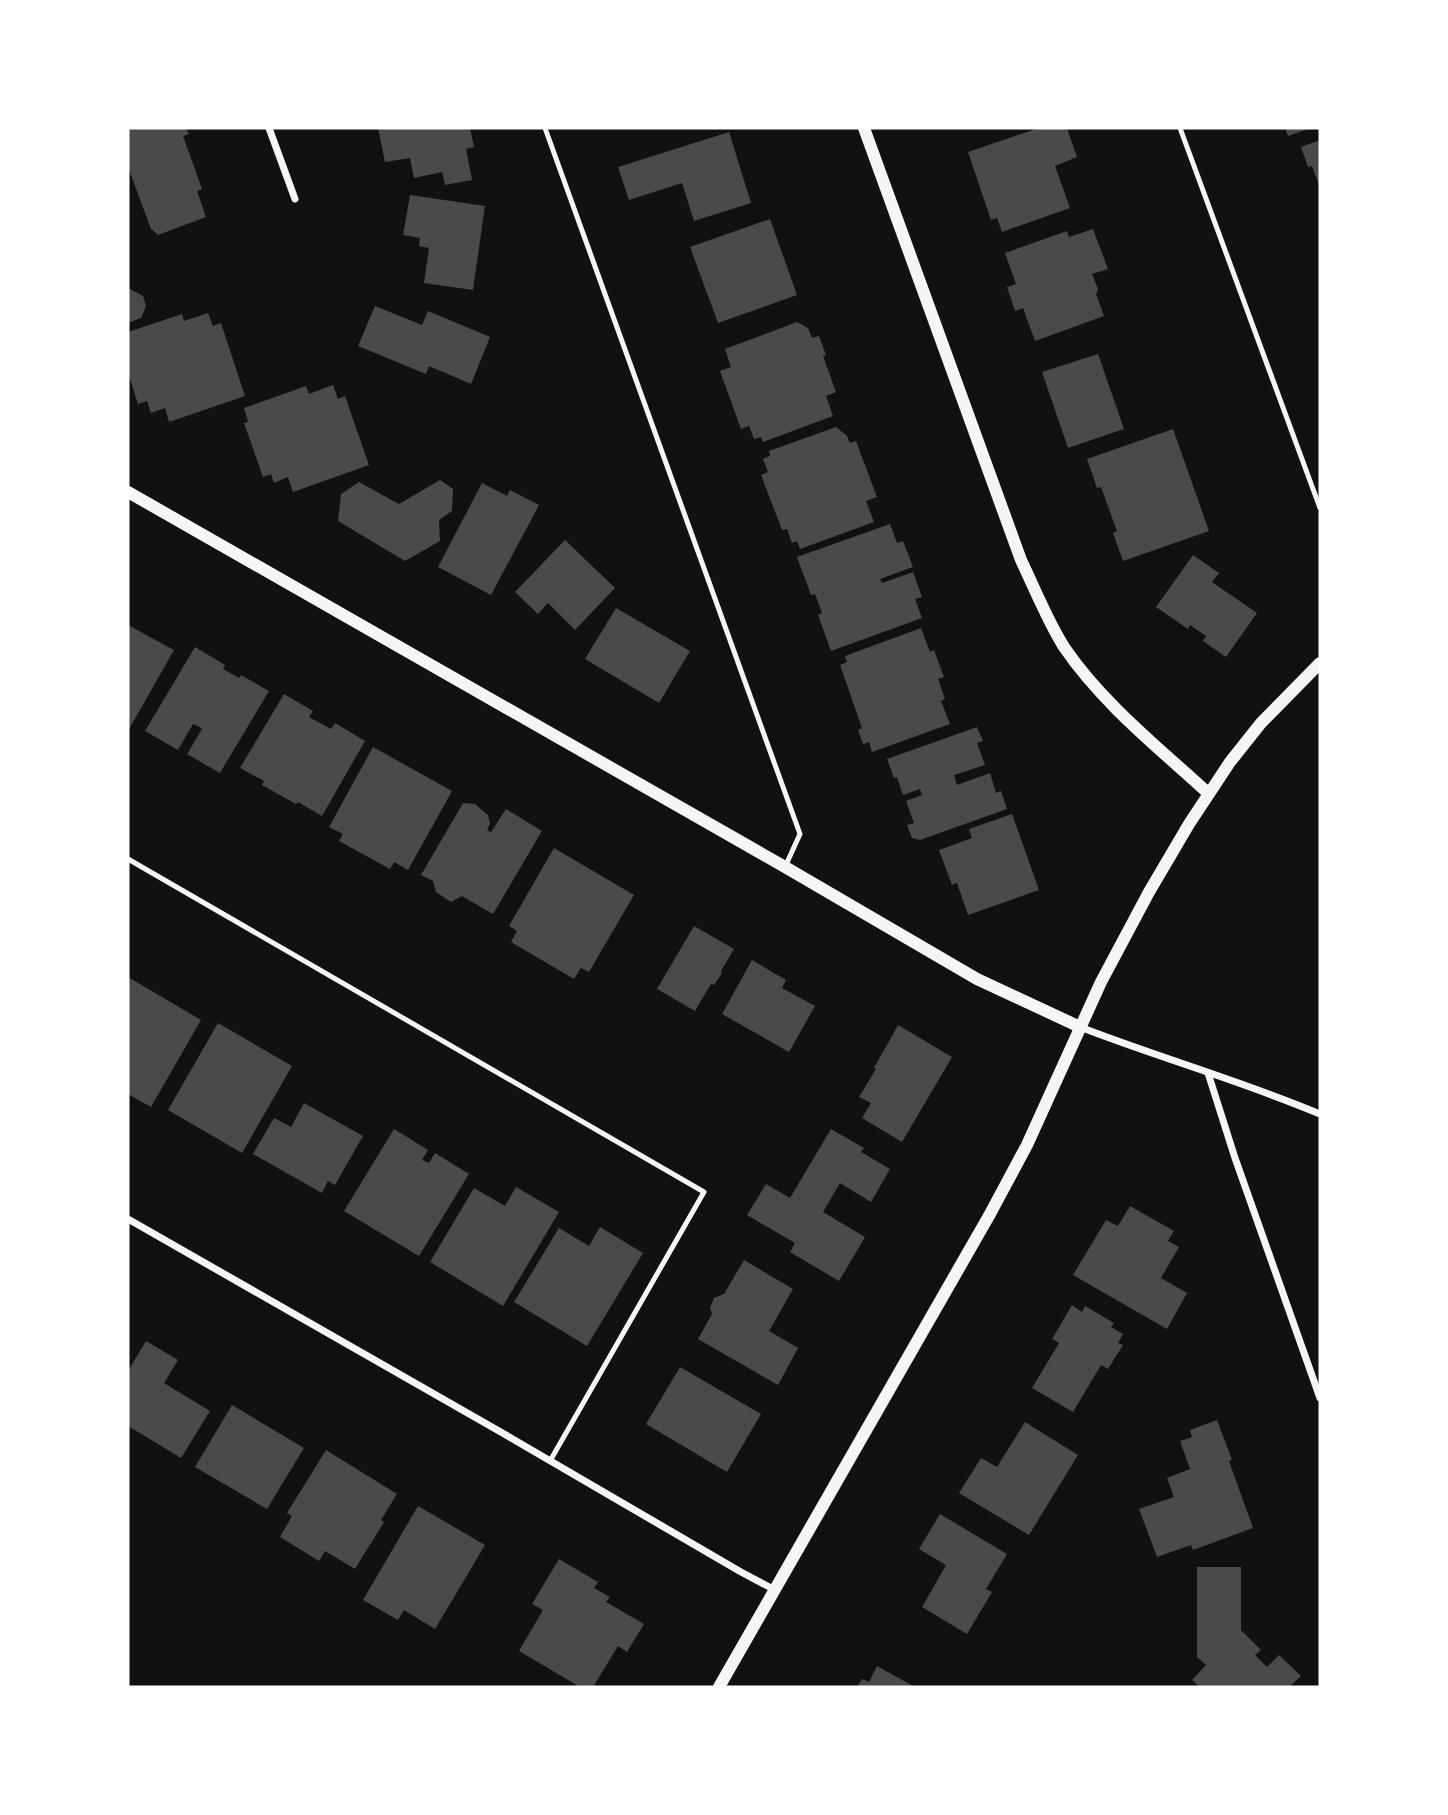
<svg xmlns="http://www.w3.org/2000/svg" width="1448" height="1815" viewBox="0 0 1448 1815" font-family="Lora,serif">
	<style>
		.building { fill: #4a4a4a }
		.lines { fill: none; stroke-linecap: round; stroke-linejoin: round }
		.service { stroke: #f5f5f5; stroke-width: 5 }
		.minor { stroke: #f5f5f5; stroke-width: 7 }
		.tertiary { stroke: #f5f5f5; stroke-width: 12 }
	</style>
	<rect width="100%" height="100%" fill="#111"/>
	<path class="building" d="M128,128H186L189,134L183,136L202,189L197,191L206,217L158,235L151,229L128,167Z
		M378,128H470L474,147L466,149L472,180L445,185L442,172L414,178L410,158L385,162Z
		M1039,128H1067L1077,157L1055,166L1070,208L1002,232L997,218L991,220L968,152Z
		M1285,128H1311L1288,136Z
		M729,132L751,203L694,221L682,183L629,200L618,167Z
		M1320,140V188L1312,166L1308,167L1301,147Z
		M410,195L485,206L473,290L424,283L429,248L419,246L420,238L403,235Z
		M770,219L797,295L718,323L690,247Z
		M1093,229L1108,269L1092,274L1098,289L1096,294L1104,316L1035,341L1023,308L1015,311L1007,287L1016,284L1005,253L1067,231L1069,237Z
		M128,289H130L143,296L146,306L141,318L128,323Z
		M375,306L422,325L428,311L490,337L471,384L429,366L426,374L358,346Z
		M208,313L213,326L221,323L245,396L169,422L165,408L151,413L147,401L138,404L128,373V332L182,314L184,321Z
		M797,322L808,328L812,338L819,336L826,355L823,356L836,392L826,396L833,416L763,442L761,437L754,439L749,426L741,429L720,371L731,367L725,349Z
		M1098,354L1124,429L1068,448L1042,372Z
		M333,385L338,399L345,396L369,465L293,492L288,477L274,483L271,474L263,477L244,423L248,422L244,408L306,386L309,394Z
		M836,427L847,436L850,443L856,441L877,497L866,501L874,522L800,549L797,541L792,543L787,529L782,530L761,475L768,472L763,459L770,456L769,451Z
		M1173,429L1209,531L1123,561L1113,533L1117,531L1101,487L1097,488L1087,459Z
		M440,480L453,489L452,511L439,520L440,541L405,561L338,521L341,494L359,482L399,504Z
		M482,483L507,496L510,490L539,505L491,595L438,567Z
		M890,524L897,543L903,541L913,567L880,579L882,583L913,572L922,597L915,599L922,618L831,651L818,615L822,613L815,594L811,595L797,557Z
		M565,540L615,588L575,630L548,603L538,614L515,592Z
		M1193,555L1219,573L1212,582L1257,613L1226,657L1203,641L1206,636L1190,625L1188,629L1156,607Z
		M616,608L690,651L659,703L585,659Z
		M128,625L174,650L128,731Z
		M921,628L930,652L934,650L944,677L938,679L945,699L941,701L950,724L872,752L869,742L863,744L858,730L862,728L840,665L847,662L845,656Z
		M195,647L225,665L223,669L239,678L241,675L269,691L220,773L187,754L202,729L198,726L193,724L178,750L145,731Z
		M284,694L313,711L309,717L331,729L335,723L365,741L322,816L298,802L296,804L278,794L262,785L264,781L240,768Z
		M977,727L983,741L977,743L985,765L954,775L955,779L957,785L990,773L996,793L1001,791L1007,809L920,840L912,838L907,825L914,823L906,801L922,795L920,789L903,795L897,777L894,778L887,759Z
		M373,747L452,791L408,870L394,862L390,869L339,841L343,834L329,827Z
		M463,803L475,804L488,815L490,824L487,830L491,832L506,809L542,831L493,914L462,896L451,902L436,892L433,881L421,875Z
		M1012,814L1039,890L968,915L957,883L952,885L939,850L972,838L969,829Z
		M554,848L634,895L589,972L581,968L574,979L511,942L517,931L509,926Z
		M694,926L734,949L721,971L722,973L714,985L711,984L695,1011L657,989Z
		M752,960L786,980L782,988L815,1006L789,1052L722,1014Z
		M128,977L201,1020L151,1107L128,1094Z
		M218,1023L292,1066L242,1153L168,1110Z
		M898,1025L952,1057L902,1142L862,1118L871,1103L859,1097L876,1069L874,1068Z
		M304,1103L363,1136L335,1185L328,1181L322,1193L253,1154L274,1118L291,1127Z
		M394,1129L428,1150L422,1160L429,1163L435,1153L469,1174L419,1256L344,1211Z
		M831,1129L864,1148L861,1152L890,1169L871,1202L840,1183L823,1212L865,1237L839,1281L790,1252L795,1243L747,1215L766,1184L790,1198Z
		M516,1187L559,1212L503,1306L430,1262L474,1188L505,1206Z
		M1130,1206L1174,1231L1168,1241L1179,1247L1161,1278L1187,1293L1167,1329L1073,1275L1106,1220L1118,1226Z
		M600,1227L643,1253L587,1346L514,1302L559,1228L589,1246Z
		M744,1260L793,1289L769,1331L798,1348L778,1385L698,1339L712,1314L710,1308L714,1298L724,1294Z
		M1072,1305L1082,1312L1085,1306L1114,1323L1111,1327L1123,1334L1118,1343L1123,1345L1108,1369L1101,1365L1073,1412L1032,1388L1059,1343L1052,1339Z
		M146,1341L178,1360L164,1383L210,1411L181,1458L128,1426V1371Z
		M680,1367L761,1414L727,1472L646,1424Z
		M232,1405L304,1448L267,1509L195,1467Z
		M1217,1420L1232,1460L1229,1461L1253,1528L1193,1550L1191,1545L1157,1557L1139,1509L1174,1497L1167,1478L1190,1469L1180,1441L1192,1437L1190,1430Z
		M1025,1422L1078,1455L1029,1535L959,1493L981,1458L997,1467Z
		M326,1450L397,1494L381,1520L384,1522L355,1569L325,1551L319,1561L280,1537L292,1516L287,1513Z
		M418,1506L485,1545L435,1629L404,1610L398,1620L363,1600Z
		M940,1514L1007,1554L986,1589L992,1592L967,1634L922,1607L946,1565L919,1549Z
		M559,1559L598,1582L594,1588L610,1597L606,1602L644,1624L627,1652L618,1646L593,1687H580L519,1651L543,1610L532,1604Z
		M1197,1567H1241V1630L1261,1650L1255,1655L1267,1667L1279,1655L1301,1676L1289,1687H1200L1192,1680L1206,1665L1197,1657Z
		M877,1666L915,1687H857L862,1679L869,1682Z"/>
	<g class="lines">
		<path class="service" d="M545,128L800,834L785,867
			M1180,128L1320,508
			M128,859L704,1192L550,1461"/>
		<path class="minor" d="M269,128L295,199
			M1080,1027C1160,1058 1242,1081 1320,1114
			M1208,1073L1235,1158L1320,1398
			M128,1219L499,1431L741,1572L775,1590"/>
		<path class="tertiary" d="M864,128L1021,560C1035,589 1047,620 1064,647C1102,703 1159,748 1208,793
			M128,492L785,867L977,979L1080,1027
			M719,1687L990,1214L1027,1145L1101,982L1149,892L1189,824L1230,762L1261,723L1320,663"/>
	</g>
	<rect width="1448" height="1815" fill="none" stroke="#ffffff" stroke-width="259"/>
</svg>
